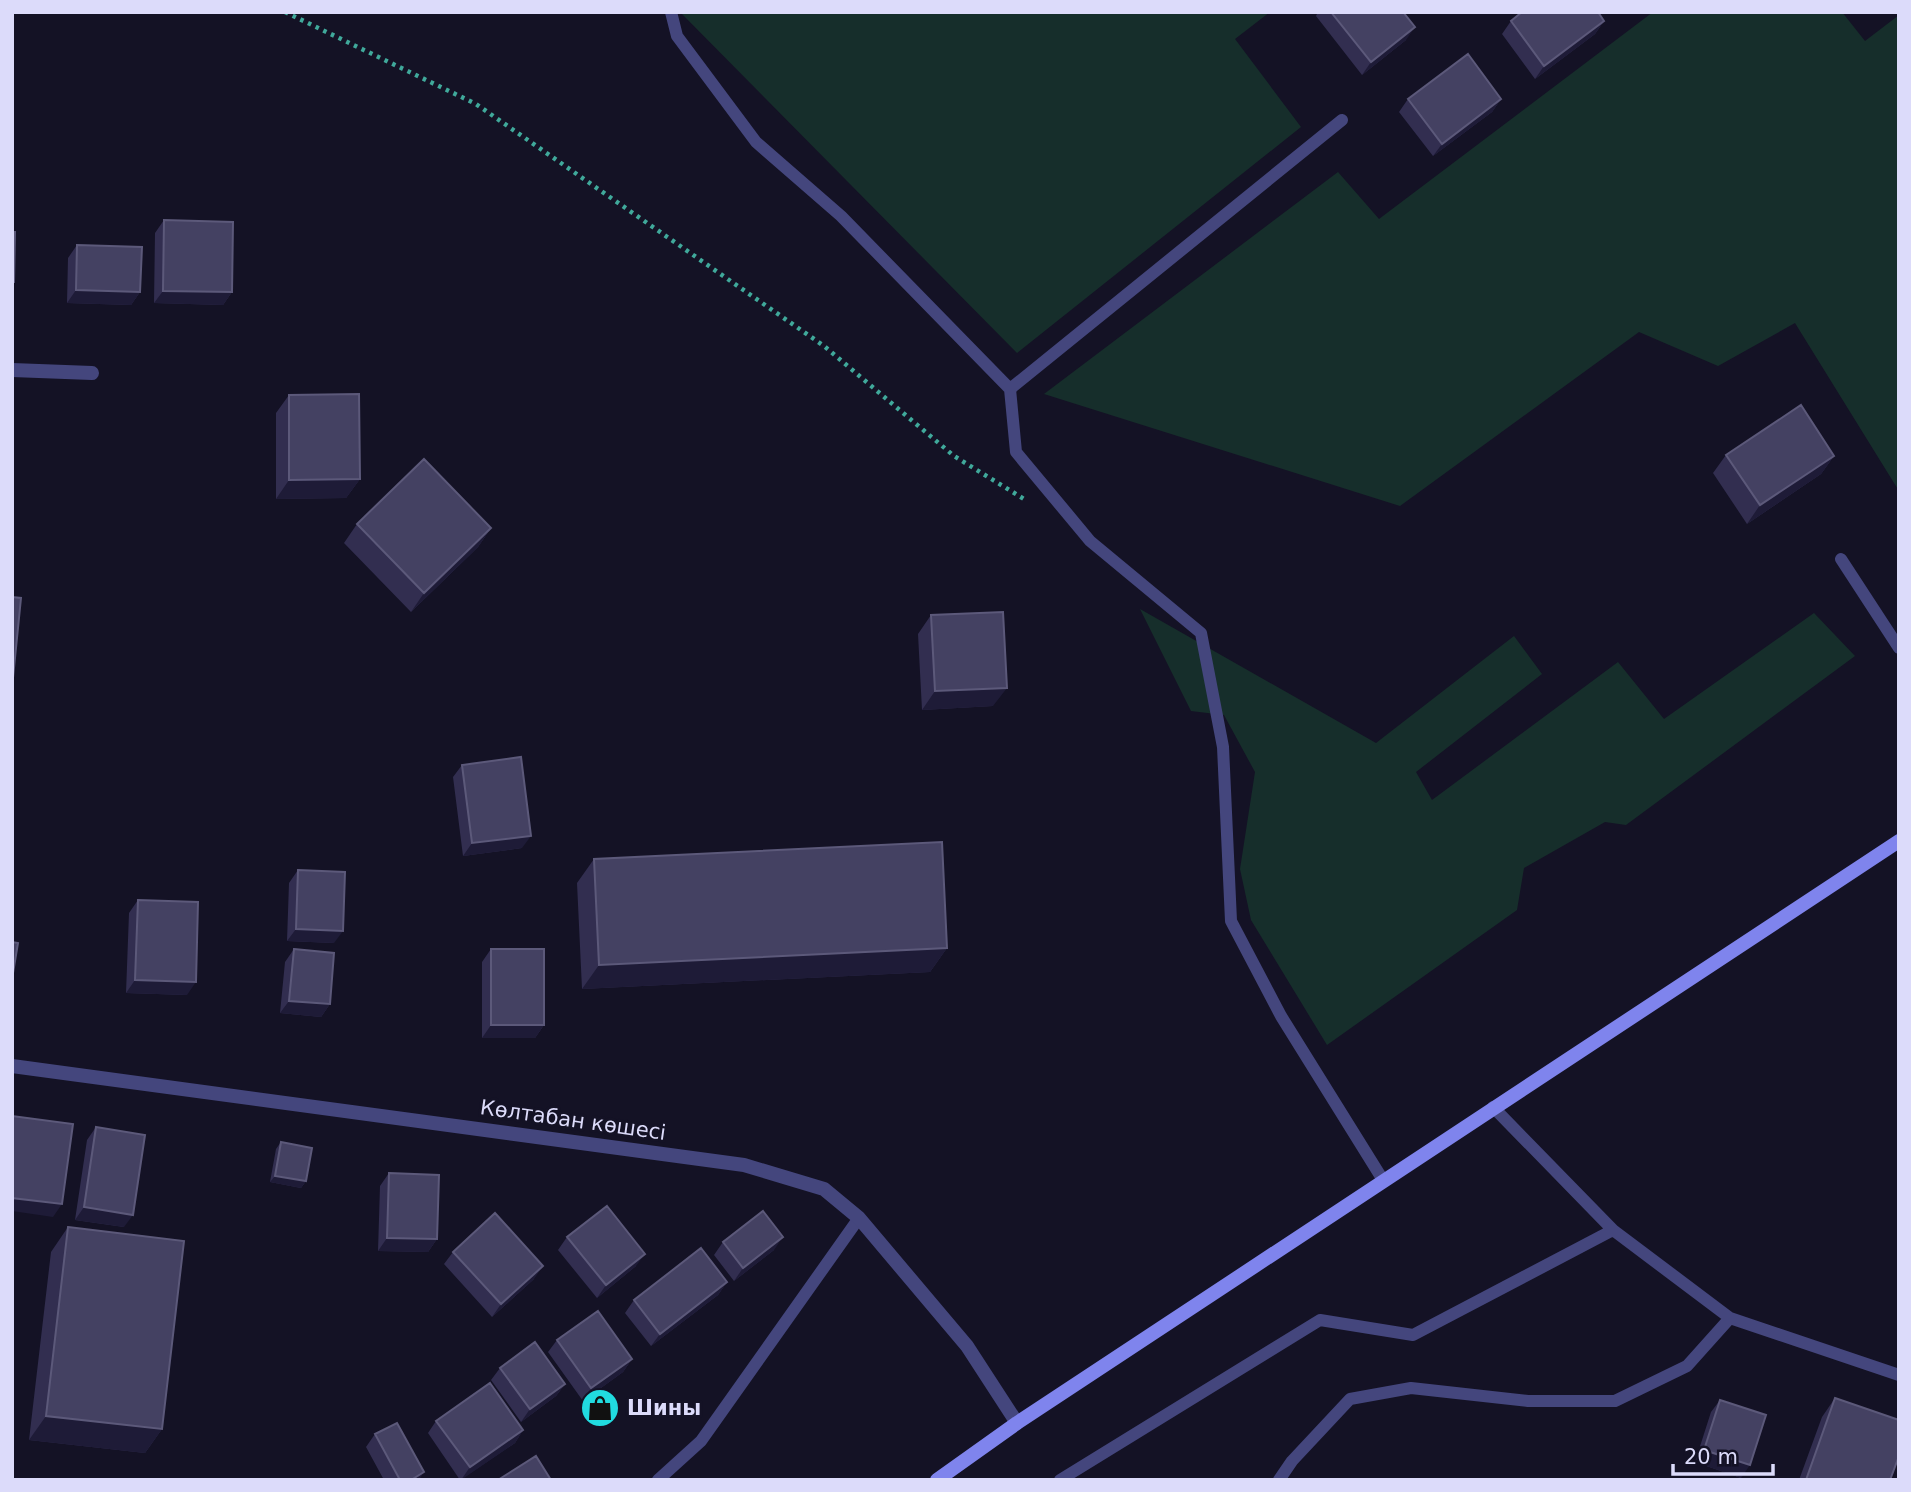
<svg xmlns="http://www.w3.org/2000/svg" width="1911" height="1492" viewBox="0 0 1911 1492" font-family="'DejaVu Sans',sans-serif">
	<style>
		.green { fill: #162e2b }
		.lines { fill: none; stroke-linecap: round; stroke-linejoin: round }
		.path { stroke: #40a99b; stroke-width: 4.5; stroke-dasharray: 3.5 5; stroke-linecap: butt }
		.service { stroke: #44467d; stroke-width: 12 }
		.minor { stroke: #44467d; stroke-width: 14 }
		.secondary { stroke: #7f84ed; stroke-width: 14 }
		.wall { fill: #322e50 }
		.shaded-wall { fill: #1e1b37 }
		.building { fill: #444162; stroke: #5c597a; stroke-width: 2 }
		.labels { text-anchor: middle; dominant-baseline: central; stroke-width: 6; stroke-linejoin: round; paint-order: stroke }
		.street-label { font-size: 21px; fill: #dcdbfa; stroke: #141225 }
		.poi-label { font-size: 21px; font-weight: bold; fill: #dcdbfa; stroke: #141225; text-anchor: start }
	</style>
	<rect width="100%" height="100%" fill="#141225"/>
	<path class="green" d="M680,12H1270L1235,39L1301,127L1017,353Z
		M1653,12H1842L1865,41L1899,15V491L1795,323L1718,366L1639,332L1400,506L1044,394L1338,172L1379,219Z
		M1140,609L1376,743L1514,636L1542,674L1416,772L1432,800L1618,662L1664,719L1814,613L1855,656L1626,825L1605,822L1524,868L1517,910L1327,1045L1251,920L1240,869L1255,772L1224,715L1191,711Z"/>
	<g class="lines">
		<path class="path" d="M285,12L476,104L824,346L954,456L1024,499"/>
		<path class="service" d="M671,12L677,36L756,142L841,216L1010,389
			M1342,120L1010,389L1016,452L1090,541L1201,633L1223,747L1231,921L1281,1016L1383,1180
			M1841,559L1899,648
			M1730,1318L1899,1375
			M658,1480L701,1441L859,1218
			M1060,1480L1320,1320L1413,1335L1613,1230L1493,1107
			M1279,1480L1292,1461L1350,1399L1411,1388L1528,1401H1615L1687,1366L1730,1318L1613,1230"/>
		<path class="minor" d="M12,370L92,373
			M12,1066L744,1165L824,1189L859,1218L967,1346L1017,1423"/>
		<path class="secondary" d="M937,1480L1017,1423L1899,841"/>
	</g>
	<path class="wall" d="M1318,12H1403L1406,40L1362,75L1316,16Z
		M1511,21H1604L1595,34L1535,79L1502,34Z
		M1408,99H1501L1492,112L1433,156L1399,112Z
		M164,220L232,292L223,305L154,303L155,233Z
		M77,245L140,292L131,305L67,303L68,258Z
		M289,395L360,479L346,498L276,499V413Z
		M1726,455L1834,456L1821,474L1747,524L1713,473Z
		M357,524L491,528L478,547L411,612L344,543Z
		M931,615L993,706L922,710L918,634Z
		M462,765L522,848L463,856L453,777Z
		M594,859L947,948L930,972L582,989L577,883Z
		M298,870L334,943L287,941L289,883Z
		M138,900L187,995L126,993L129,913Z
		M294,949L330,1004L321,1017L280,1013L285,962Z
		M491,949L544,1025L535,1038H482V962Z
		M96,1127L124,1227L75,1220L87,1140Z
		M281,1142L306,1181L301,1188L270,1182L276,1149Z
		M389,1173L437,1239L428,1252L378,1251L380,1186Z
		M68,1227L162,1429L145,1453L29,1440L51,1252Z
		M567,1237L636,1266L597,1298L558,1250Z
		M723,1242L774,1250L734,1281L714,1255Z
		M453,1252L534,1279L492,1317L444,1264Z
		M727,1282L718,1295L651,1346L625,1313L634,1300Z
		M557,1340L632,1359L623,1372L583,1401L548,1352Z
		M500,1368L565,1384L556,1396L521,1422L491,1380Z
		M1835,1398L1890,1480H1799L1822,1417Z
		M1720,1400L1741,1478L1695,1462L1711,1412Z
		M436,1421L523,1430L515,1443L460,1480L428,1433Z
		M375,1434L419,1480H384L366,1447Z"/>
	<path class="shaded-wall" d="M1604,21L1595,34L1535,79L1544,66Z
		M1415,27L1406,40L1362,75L1371,62Z
		M1501,99L1492,112L1433,156L1442,144Z
		M76,290L140,292L131,305L67,303Z
		M163,291L232,292L223,305L154,303Z
		M1834,456L1821,474L1747,524L1760,505Z
		M360,479L346,498L276,499L289,480Z
		M491,528L478,547L411,612L424,593Z
		M1007,688L993,706L922,710L935,691Z
		M531,836L522,848L463,856L472,843Z
		M296,929L343,931L334,943L287,941Z
		M947,948L930,972L582,989L599,965Z
		M135,980L196,982L187,995L126,993Z
		M289,1001L330,1004L321,1017L280,1013Z
		M491,1025H544L535,1038H482Z
		M275,1176L306,1181L301,1188L270,1182Z
		M12,1198L62,1204L53,1217L12,1211Z
		M84,1207L133,1215L124,1227L75,1220Z
		M783,1237L774,1250L734,1281L743,1268Z
		M387,1238L437,1239L428,1252L378,1251Z
		M645,1254L636,1266L597,1298L606,1285Z
		M543,1266L534,1279L492,1317L501,1304Z
		M727,1282L718,1295L651,1346L660,1334Z
		M632,1359L623,1372L583,1401L591,1388Z
		M565,1384L556,1396L521,1422L530,1409Z
		M46,1416L162,1429L145,1453L29,1440Z
		M523,1430L515,1443L461,1480L470,1467Z
		M1704,1450L1750,1465L1741,1478L1695,1462Z
		M424,1472L419,1480H411Z"/>
	<path class="building" d="M1331,12H1403L1415,27L1371,62Z
		M1522,12H1598L1604,21L1544,66L1511,21Z
		M1468,54L1501,99L1442,144L1408,99Z
		M164,220L233,222L232,292L163,291Z
		M12,232H15L14,282H12Z
		M77,245L142,247L140,292L76,290Z
		M359,394L360,479L289,480V395Z
		M1801,405L1834,456L1760,505L1726,455Z
		M424,459L491,528L424,593L357,524Z
		M12,597L21,598L12,688Z
		M1003,612L1007,688L935,691L931,615Z
		M521,757L531,836L472,843L462,765Z
		M942,842L947,948L599,965L594,859Z
		M298,870L345,872L343,931L296,929Z
		M138,900L198,902L196,982L135,980Z
		M12,942L18,943L12,979Z
		M294,949L334,953L330,1004L289,1001Z
		M491,949H544V1025H491Z
		M12,1116L73,1124L62,1204L12,1198Z
		M96,1127L145,1135L133,1215L84,1207Z
		M281,1142L312,1148L306,1181L275,1176Z
		M389,1173L439,1175L437,1239L387,1238Z
		M607,1206L645,1254L606,1285L567,1237Z
		M763,1211L783,1237L743,1268L723,1242Z
		M495,1213L543,1266L501,1304L453,1252Z
		M68,1227L184,1241L162,1429L46,1416Z
		M701,1248L727,1282L660,1334L634,1300Z
		M598,1311L632,1359L591,1388L557,1340Z
		M535,1342L565,1384L530,1409L500,1368Z
		M490,1383L523,1430L470,1467L436,1421Z
		M1835,1398L1899,1420V1456L1890,1480H1806Z
		M1720,1400L1766,1415L1750,1465L1704,1450Z
		M397,1423L424,1472L411,1480H400L375,1434Z
		M536,1456L551,1480H498Z"/>
	<defs>
		<symbol id="shop-disc" viewBox="-11 -11 22 22"><circle r="9.5" fill="#21dbe0" stroke="#141225"/><path d="M-5-2.5h2.3a2.7 3.5 0 0 1 5.4 0H5L5.5 6h-11ZM-1.5-2.5h3a1.5 2.3 0 0 0-3 0Z" fill="#111"/></symbol>
	</defs>
	<g fill-rule="evenodd">
		<use href="#shop-disc" x="578" y="1386" width="44" height="44"/>
	</g>
	<g class="labels">
		<g class="street-label">
			<text transform="translate(573 1120) rotate(8)">Көлтабан көшесі</text>
		</g>
		<g class="poi-label">
			<text x="627" y="1408">Шины</text>
		</g>
	</g>
	<rect width="1911" height="1492" fill="none" stroke="#dcdbfa" stroke-width="28"/>
	<path d="M1673 1464v10h100v-10" fill="none" stroke="#dcdbfa" stroke-width="3.5"/>
	<text x="1684" y="1464" font-size="21" fill="#dcdbfa" stroke="#141225" stroke-width="5" paint-order="stroke">20 m</text>
</svg>
